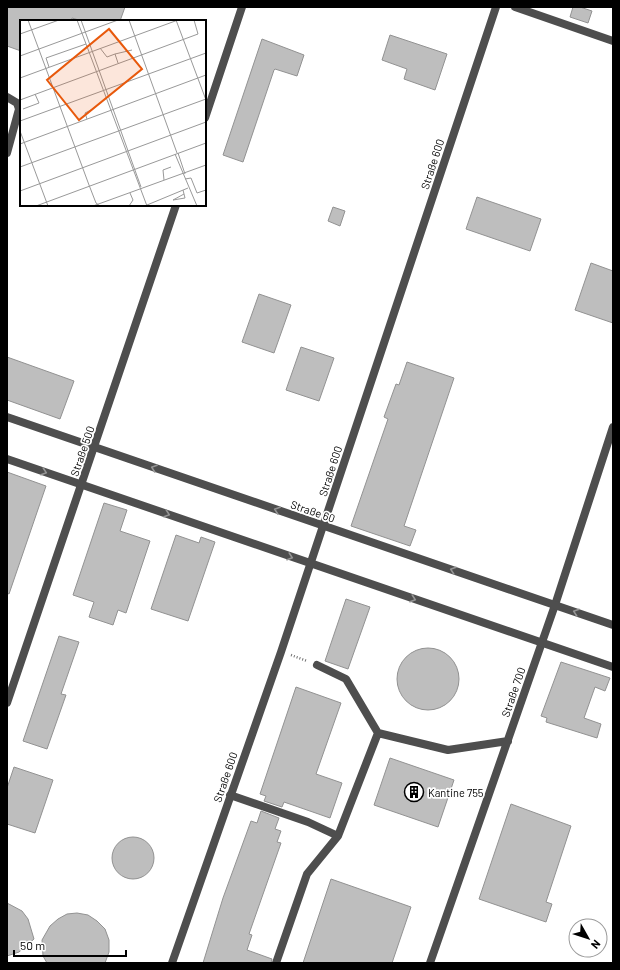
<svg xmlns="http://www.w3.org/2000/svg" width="620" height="970" viewBox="0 0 620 970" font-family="Barlow,sans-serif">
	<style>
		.building { fill: #bebebe; stroke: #929292 }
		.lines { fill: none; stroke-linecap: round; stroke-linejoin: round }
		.path { stroke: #707070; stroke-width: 2.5; stroke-dasharray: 1 2; stroke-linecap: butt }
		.service { stroke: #4e4e4e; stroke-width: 8 }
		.minor { stroke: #4e4e4e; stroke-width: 8 }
		.oneway { stroke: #959595 }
		.labels { text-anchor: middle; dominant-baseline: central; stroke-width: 3.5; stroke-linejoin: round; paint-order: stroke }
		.street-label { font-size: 11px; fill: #000; stroke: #fff }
		.poi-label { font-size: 11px; fill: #000; stroke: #fff; text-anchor: start }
		.inset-road { fill: none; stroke: #999; stroke-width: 1 }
		.view { fill: #e8590c; fill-opacity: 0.15; stroke: #e8590c; stroke-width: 2 }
		.inset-edge { fill: none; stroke: #000; stroke-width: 2 }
	</style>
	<rect width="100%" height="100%" fill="#fff"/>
	<path class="building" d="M7,7H125L120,21H82L72,18L71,21H21V51L7,46Z
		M573,7H580L592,11L588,23L570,17Z
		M390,35L447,54L435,90L404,79L407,69L382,60Z
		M262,39L304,55L297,76L275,69L274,70L243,162L223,155Z
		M477,197L541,219L530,251L466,229Z
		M333,207L345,211L340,226L328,221Z
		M591,263L613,271V323L575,310Z
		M259,294L291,305L274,353L242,342Z
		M301,347L334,358L319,401L286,390Z
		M7,357L74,381L60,419L7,400Z
		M407,362L454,378L404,526L416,530L410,546L351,526L388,419L384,417L396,384L399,385Z
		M7,472L46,486L9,594L7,593Z
		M104,503L127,510L120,531L150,541L126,613L118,610L113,625L89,617L94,602L73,595Z
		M176,535L199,543L201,537L215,542L188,621L151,609Z
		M346,599L370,607L348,669L325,661Z
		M59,636L79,642L61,694L66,695L47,749L23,741Z
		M397 679a31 31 0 1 1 62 0a31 31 0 1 1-62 0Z
		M561,662L610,678L605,691L595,687L584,718L601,724L597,738L546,722L547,718L541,716Z
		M296,687L341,703L316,774L342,783L330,818L284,802L282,807L264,801L266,796L260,794Z
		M390,758L454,780L438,827L374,805Z
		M14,767L53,780L35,833L7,824V788Z
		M511,804L571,826L546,902L552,904L546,922L479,899Z
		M261,811L279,818L275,829L281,831L277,842L281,843L249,934L252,935L247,950L272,959L271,963H203L223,898L251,821L257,823Z
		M112 858a21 21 0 1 1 42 0a21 21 0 1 1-42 0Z
		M331,879L411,907L392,963H303Z
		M7,903L22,911L28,919L34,939L19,952L7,956Z
		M77,913L88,915L97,921L105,929L109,940V952L105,963H47L43,956L42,940L50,926L58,919L67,914Z"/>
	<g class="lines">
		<path class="path" d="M291,655L307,661"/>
		<path class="service" d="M515,7L613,41
			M7,97L17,103L19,109L7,153
			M205,118L242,7
			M317,665L346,679L378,733
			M7,703L176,205
			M230,795L308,822L338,836L378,733L448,750L508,741
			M172,963L281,652L496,7
			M276,963L307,874L338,836
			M430,963L555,605L613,427"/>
		<path class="minor" d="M7,417L613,625
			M7,459L613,667"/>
	</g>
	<defs><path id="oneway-chevron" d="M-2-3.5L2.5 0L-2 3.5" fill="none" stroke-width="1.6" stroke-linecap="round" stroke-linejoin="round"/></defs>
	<g class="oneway">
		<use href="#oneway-chevron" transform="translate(154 468) rotate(-161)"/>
		<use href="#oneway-chevron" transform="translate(44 472) rotate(19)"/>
		<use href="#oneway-chevron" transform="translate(277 510) rotate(-161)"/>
		<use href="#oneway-chevron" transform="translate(167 514) rotate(19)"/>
		<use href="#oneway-chevron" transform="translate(290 557) rotate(19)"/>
		<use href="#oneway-chevron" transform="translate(453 570) rotate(-161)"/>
		<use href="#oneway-chevron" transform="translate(413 599) rotate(19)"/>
		<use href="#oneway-chevron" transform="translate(576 612) rotate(-161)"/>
	</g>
	<defs>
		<symbol id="building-ring" viewBox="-11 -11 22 22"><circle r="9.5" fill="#fff" stroke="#000" stroke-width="1.5"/><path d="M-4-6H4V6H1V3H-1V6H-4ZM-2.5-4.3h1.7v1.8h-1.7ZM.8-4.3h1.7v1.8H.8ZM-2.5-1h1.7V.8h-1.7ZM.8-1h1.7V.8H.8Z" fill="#000"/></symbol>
	</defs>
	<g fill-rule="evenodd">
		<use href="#building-ring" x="403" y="781" width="22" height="22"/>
	</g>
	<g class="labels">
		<g class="street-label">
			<text transform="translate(432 164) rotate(-72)">Straße 600</text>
			<text transform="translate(82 451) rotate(-71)">Straße 500</text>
			<text transform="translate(330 471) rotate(-72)">Straße 600</text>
			<text transform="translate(313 511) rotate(19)">Straße 60</text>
			<text transform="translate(513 692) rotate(-71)">Straße 700</text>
			<text transform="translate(225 777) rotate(-71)">Straße 600</text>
		</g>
		<g class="poi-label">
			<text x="428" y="792">Kantine 755</text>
		</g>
	</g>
	<g transform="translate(20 20)">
		<rect width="186" height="186" fill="#fff"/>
		<path class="inset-road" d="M8,0L69,165L76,183L80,186M57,0L127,186M61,0L121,167M109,0L157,133M156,0L186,80M0,14L39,0M80,28L87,37L95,34L98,43M95,34L112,30M0,36L98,0M29,47L26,38L66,24M0,58L158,0M0,80L178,14L174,0M3,89L19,83L15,74M67,99L65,93L73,89M0,101L186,33M0,111L28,186M0,124L186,55M158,133L165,154M155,134L177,186M0,147L186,79M165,159L171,158L177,173L186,170M144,160L143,150L151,147M163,170L165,178L153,180L164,174M0,171L186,102M127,185L168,168M16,186L186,123M73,186L186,145M109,186L113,180L110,173"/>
		<path class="view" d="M89,9L122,49L59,100L27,60Z"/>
		<rect width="186" height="186" class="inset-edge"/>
	</g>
	<rect width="620" height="970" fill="none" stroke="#000000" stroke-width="16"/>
	<g transform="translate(588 938) rotate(129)"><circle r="19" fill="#ffffff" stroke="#999999"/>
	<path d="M0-3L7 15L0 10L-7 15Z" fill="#000000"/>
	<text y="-6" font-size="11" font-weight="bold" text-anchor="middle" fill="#000000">N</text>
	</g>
	<path d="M14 950v6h112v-6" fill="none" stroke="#000000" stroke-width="2"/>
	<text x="20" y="950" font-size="12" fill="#000000" stroke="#ffffff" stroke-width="3" paint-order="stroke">50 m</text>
</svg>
